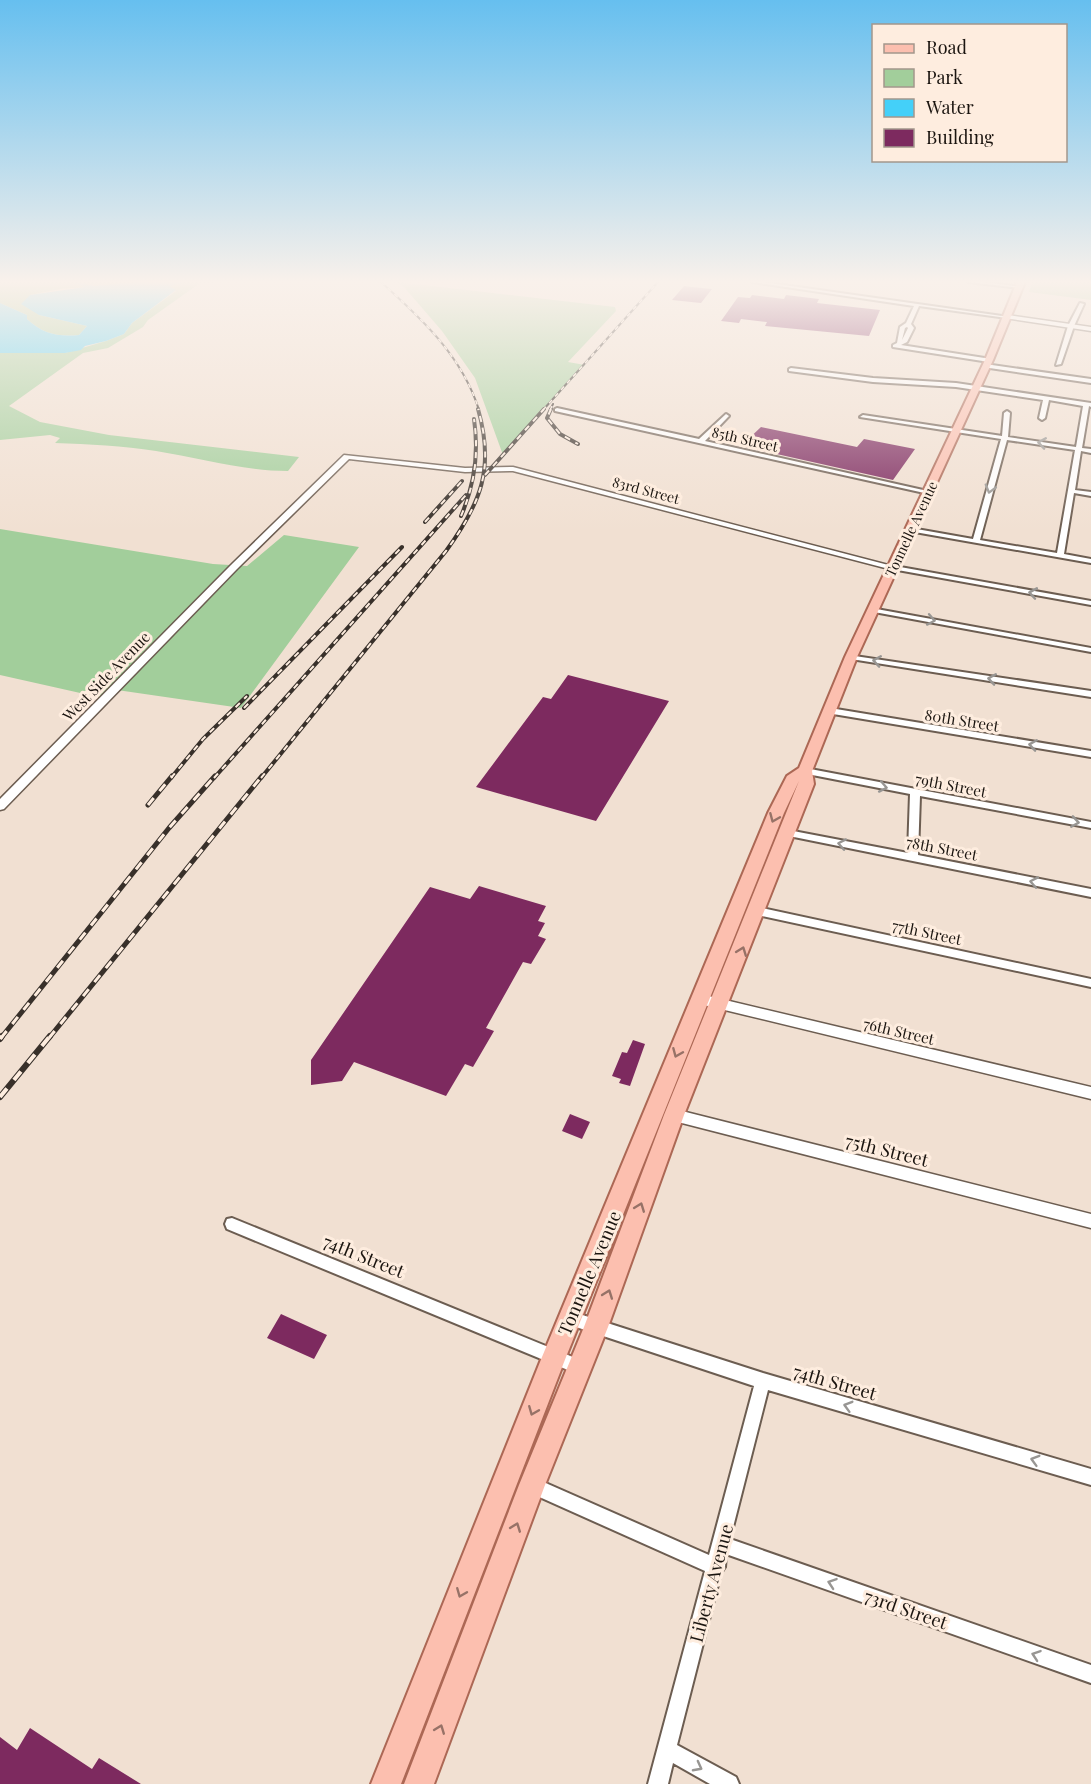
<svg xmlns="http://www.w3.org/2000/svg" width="1091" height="1784" viewBox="0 0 1091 1784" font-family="'Playfair Display',serif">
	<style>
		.green { fill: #a2ce9b }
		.water { fill: #44d0f9 }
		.building { fill: #7d2a5f }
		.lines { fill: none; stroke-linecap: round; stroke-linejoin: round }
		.minor-casing { stroke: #6c5d51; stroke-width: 4 }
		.tertiary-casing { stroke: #6c5d51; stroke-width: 3 }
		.primary-casing { stroke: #ac6855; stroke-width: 4 }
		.minor { fill: #fff; fill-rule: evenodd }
		.tertiary { fill: #fff; fill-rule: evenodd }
		.primary { fill: #fcbfaf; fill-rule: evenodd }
		.rail-far3-casing { stroke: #38302a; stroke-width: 2 }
		.rail-far2-casing { stroke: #38302a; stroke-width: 4 }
		.rail-far1-casing { stroke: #38302a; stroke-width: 5 }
		.rail-casing { stroke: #38302a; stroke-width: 6 }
		.rail-far3 { stroke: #feeddf; stroke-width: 1.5; stroke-dasharray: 4.5; stroke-linecap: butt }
		.rail-far2 { stroke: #feeddf; stroke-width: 2; stroke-dasharray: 6; stroke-linecap: butt }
		.rail-far1 { stroke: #feeddf; stroke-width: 3; stroke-dasharray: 9; stroke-linecap: butt }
		.rail { stroke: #feeddf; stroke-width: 4; stroke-dasharray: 11; stroke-linecap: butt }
		.oneway { stroke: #989693 }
		.oneway2 { stroke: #977267 }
		.labels { text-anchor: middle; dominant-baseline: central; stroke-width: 6; stroke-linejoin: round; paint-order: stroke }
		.far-street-label { font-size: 14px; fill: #1b1510; stroke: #feeddf }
		.street-label { font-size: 15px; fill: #1b1510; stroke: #feeddf }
		.near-street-label { font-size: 18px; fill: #1b1510; stroke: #feeddf }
	</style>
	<rect width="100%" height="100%" fill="#f1e0d2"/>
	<path class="green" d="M0,282H138L94,286L78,283L86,287L60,289L30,295L39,315L87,326L79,335C58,337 43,334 27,319V315L0,303Z
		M185,282H213L200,283L148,320L143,327L108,348L83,353L9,406L40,422L109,435L299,457L288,471C244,471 200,458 156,451C123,446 89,444 55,443L60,438L50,435L0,440V353H65L106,341L124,334L132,323L176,291L167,286Z
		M397,282L615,307L616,311L568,362L585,365L503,455L475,378L442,331L404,287Z
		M1032,282H1091V300L1029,292Z
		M0,529L213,564L247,566L284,535L359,547L241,708L117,690L107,699L0,675Z"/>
	<path class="water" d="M74,282L94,286L138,282H185L169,286L176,290L132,323L124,334L106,341L85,346L81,350L65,353H0V303L27,315V319C43,334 58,337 79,335L87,326L39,315L21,304L30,295L85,287Z"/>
	<path class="building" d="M684,286L692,287L712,289L701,303L672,300Z
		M752,295L784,299L786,295L819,299L817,303L880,310L869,336L765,326L767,322L741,319L739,323L721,321L738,297L750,298Z
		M761,427L857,447L864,439L915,449L893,480L741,446Z
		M568,675L669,701L596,821L476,787L543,697L551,699Z
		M479,886L546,906L538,921L545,923L538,936L546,939L531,964L523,962L486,1028L494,1031L473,1067L465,1064L446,1096L354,1062L342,1081L311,1085V1060L430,887L470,899Z
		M633,1040L645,1044L630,1086L619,1083L621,1079L612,1076L622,1052L627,1053Z
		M570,1114L590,1122L582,1139L562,1131Z
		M281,1314L327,1335L314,1359L267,1338Z
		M30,1728L92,1769L99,1758L141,1784H0V1737L17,1750Z"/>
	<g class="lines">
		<defs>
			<path id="minor" d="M752,282H763L1009,317L1007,318L919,306L911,324L914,328L907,342L901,345L991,359L989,362L893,347V345L897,343L900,327L906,323L914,306ZM907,327L908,328L902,340L905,328Z
				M968,282H983L1022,287L1020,288Z
				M1080,303L1084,304L1074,326L1061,364L1056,365L1068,326Z
				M985,364L1091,379V383L983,367Z
				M791,368L873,378L956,383L1091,403V407L1089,406L1082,448L1091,449V453L1081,451L1075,490L1091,492V496L1074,493L1064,554L1091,559V563L909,531V529L911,528L973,539L1001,439L860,417L863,415L1002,436L1004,413L1007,411L1010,413L1008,437L1076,447L1083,406L1049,400L1045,418L1042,420L1039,418L1043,400L956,387L873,382L789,371V369ZM1007,440L1075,450L1057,553L980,540Z
				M557,408L699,439L726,414L729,416L728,417L705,441L932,492L929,494L555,411V409Z
				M889,565L1091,601V605L892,569L888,567Z
				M871,608L1091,648V652L874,612L870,610Z
				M848,655L1091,691V697L851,659H848Z
				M830,708L1091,751V757L827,713L826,711Z
				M805,768L1091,822V828L920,796L918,855L1091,889V897L784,835L783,833L788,830L908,853L910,794L802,773L800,771L802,769Z
				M757,907L1091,979V987L753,914L752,911Z
				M232,1218L585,1362L588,1367L585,1372L580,1375L227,1229L225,1224L227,1219Z
				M570,1311L763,1373L1091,1469V1485L768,1390L730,1539L1091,1665V1683L726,1554L725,1567L721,1573L677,1745L736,1777L739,1784H710L673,1763L668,1784H648L705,1571L526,1491L524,1485L526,1479L532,1477L709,1555L754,1386L570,1325L565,1323L563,1318L565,1313Z"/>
			<path id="tertiary" d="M1007,315L1091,327V331L1005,318Z
				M344,455L465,468L513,467L896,567L889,569L513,471L465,472L349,459L237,569L4,809L0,810V799L231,565Z
				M700,994L1091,1087V1099L700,1004L695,1003L693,999L695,995Z
				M674,1109L1091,1214V1228L674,1121L669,1119L667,1115L669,1111Z"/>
			<path id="primary" d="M1017,282H1025L993,360L857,657L812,771L814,784L684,1115L608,1327L545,1485L434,1784H404L519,1485L584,1327L664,1115L799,781L784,813L566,1357L401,1784H371L542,1357L768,813L787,776L799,768L845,657L985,360Z"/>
		</defs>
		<use href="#minor" class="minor-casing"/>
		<use href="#tertiary" class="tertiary-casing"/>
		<use href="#primary" class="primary-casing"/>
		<use href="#minor" class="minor"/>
		<use href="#tertiary" class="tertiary"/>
		<use href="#primary" class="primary"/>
		<defs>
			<path id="rail-far3" d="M381,282C422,319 462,356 479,410
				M543,410L658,282
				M550,410L553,404"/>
			<path id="rail-far2" d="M551,409L547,418L560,434L578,444
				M485,475L544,409
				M461,516C475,484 479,453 474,419
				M425,522L462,481
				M244,708L402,547
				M171,778L203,739L247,696
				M214,778L466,495
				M261,778L446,551C481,503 495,468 478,409"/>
			<path id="rail-far1" d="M148,805L172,776
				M1,1038L169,828L215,776
				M49,1038L262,776"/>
			<path id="rail" d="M0,1039L2,1036
				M0,1097L50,1036"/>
		</defs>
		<use href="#rail-far3" class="rail-far3-casing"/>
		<use href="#rail-far2" class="rail-far2-casing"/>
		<use href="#rail-far1" class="rail-far1-casing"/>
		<use href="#rail" class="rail-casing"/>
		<use href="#rail-far3" class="rail-far3"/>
		<use href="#rail-far2" class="rail-far2"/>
		<use href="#rail-far1" class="rail-far1"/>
		<use href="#rail" class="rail"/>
	</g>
	<defs><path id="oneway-chevron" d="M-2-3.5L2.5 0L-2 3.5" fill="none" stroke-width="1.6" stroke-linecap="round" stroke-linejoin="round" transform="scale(1.5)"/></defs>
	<g class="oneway">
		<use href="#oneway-chevron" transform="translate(1042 443) rotate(-171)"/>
		<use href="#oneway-chevron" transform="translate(990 489) rotate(106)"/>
		<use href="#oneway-chevron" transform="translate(1033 593) rotate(-170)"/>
		<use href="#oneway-chevron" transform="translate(931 620) rotate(11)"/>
		<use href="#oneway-chevron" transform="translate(877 661) rotate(-171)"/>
		<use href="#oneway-chevron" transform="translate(992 679) rotate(-171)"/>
		<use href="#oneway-chevron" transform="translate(1033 745) rotate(-171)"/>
		<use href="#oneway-chevron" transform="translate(883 787) rotate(11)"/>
		<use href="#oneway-chevron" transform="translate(1075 822) rotate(9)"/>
		<use href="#oneway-chevron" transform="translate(842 844) rotate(-169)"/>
		<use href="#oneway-chevron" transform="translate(1034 882) rotate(-169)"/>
		<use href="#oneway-chevron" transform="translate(848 1406) rotate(-164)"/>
		<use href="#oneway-chevron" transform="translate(1035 1460) rotate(-164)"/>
		<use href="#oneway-chevron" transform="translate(832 1583) rotate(-161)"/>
		<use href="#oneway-chevron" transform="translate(1036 1655) rotate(-161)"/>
		<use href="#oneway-chevron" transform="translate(698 1767) rotate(28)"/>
	</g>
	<g class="oneway2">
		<use href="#oneway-chevron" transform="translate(774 818) rotate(113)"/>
		<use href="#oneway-chevron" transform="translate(742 951) rotate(-69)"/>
		<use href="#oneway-chevron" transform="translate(677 1053) rotate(113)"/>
		<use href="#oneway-chevron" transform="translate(640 1207) rotate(-69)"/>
		<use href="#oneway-chevron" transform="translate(608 1294) rotate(-70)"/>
		<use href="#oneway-chevron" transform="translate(533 1411) rotate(112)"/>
		<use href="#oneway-chevron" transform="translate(516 1527) rotate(-69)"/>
		<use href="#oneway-chevron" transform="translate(461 1593) rotate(112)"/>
		<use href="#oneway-chevron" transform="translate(440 1729) rotate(-69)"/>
	</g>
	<linearGradient id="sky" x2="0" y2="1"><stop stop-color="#66bfef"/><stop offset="0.53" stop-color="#f9f1eb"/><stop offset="1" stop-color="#f9f1eb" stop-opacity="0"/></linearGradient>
	<rect width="1091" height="532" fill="url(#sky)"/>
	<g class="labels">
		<g class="far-street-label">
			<text transform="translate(745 439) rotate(13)">85th Street</text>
			<text transform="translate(646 490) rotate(15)">83rd Street</text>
			<text transform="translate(911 529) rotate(-65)">Tonnelle Avenue</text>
		</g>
		<g class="street-label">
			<text transform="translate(106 676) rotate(-46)">West Side Avenue</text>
			<text transform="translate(962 720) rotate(9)">80th Street</text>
			<text transform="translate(951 785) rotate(11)">79th Street</text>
			<text transform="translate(942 848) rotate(11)">78th Street</text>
			<text transform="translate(927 932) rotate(12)">77th Street</text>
			<text transform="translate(899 1031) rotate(13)">76th Street</text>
		</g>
		<g class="near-street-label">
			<text transform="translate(887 1150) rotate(14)">75th Street</text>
			<text transform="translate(364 1256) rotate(22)">74th Street</text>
			<text transform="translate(589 1273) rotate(-67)">Tonnelle Avenue</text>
			<text transform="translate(835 1382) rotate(16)">74th Street</text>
			<text transform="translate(711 1583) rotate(-75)">Liberty Avenue</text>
			<text transform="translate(906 1609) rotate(19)">73rd Street</text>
		</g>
	</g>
	<rect x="872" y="24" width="195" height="138" fill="#feeddf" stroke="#a3978c" stroke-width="1.5"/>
	<rect x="884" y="44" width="30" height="9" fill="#fcbfaf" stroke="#a3978c" stroke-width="1.5"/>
	<text x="926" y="54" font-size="18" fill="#1b1510">Road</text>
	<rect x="884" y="69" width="30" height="18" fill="#a2ce9b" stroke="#a3978c" stroke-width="1.5"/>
	<text x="926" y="84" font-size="18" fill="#1b1510">Park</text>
	<rect x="884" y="99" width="30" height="18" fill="#44d0f9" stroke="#a3978c" stroke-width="1.5"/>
	<text x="926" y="114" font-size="18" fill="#1b1510">Water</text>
	<rect x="884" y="129" width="30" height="18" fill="#7d2a5f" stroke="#a3978c" stroke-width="1.5"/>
	<text x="926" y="144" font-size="18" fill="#1b1510">Building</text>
</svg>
